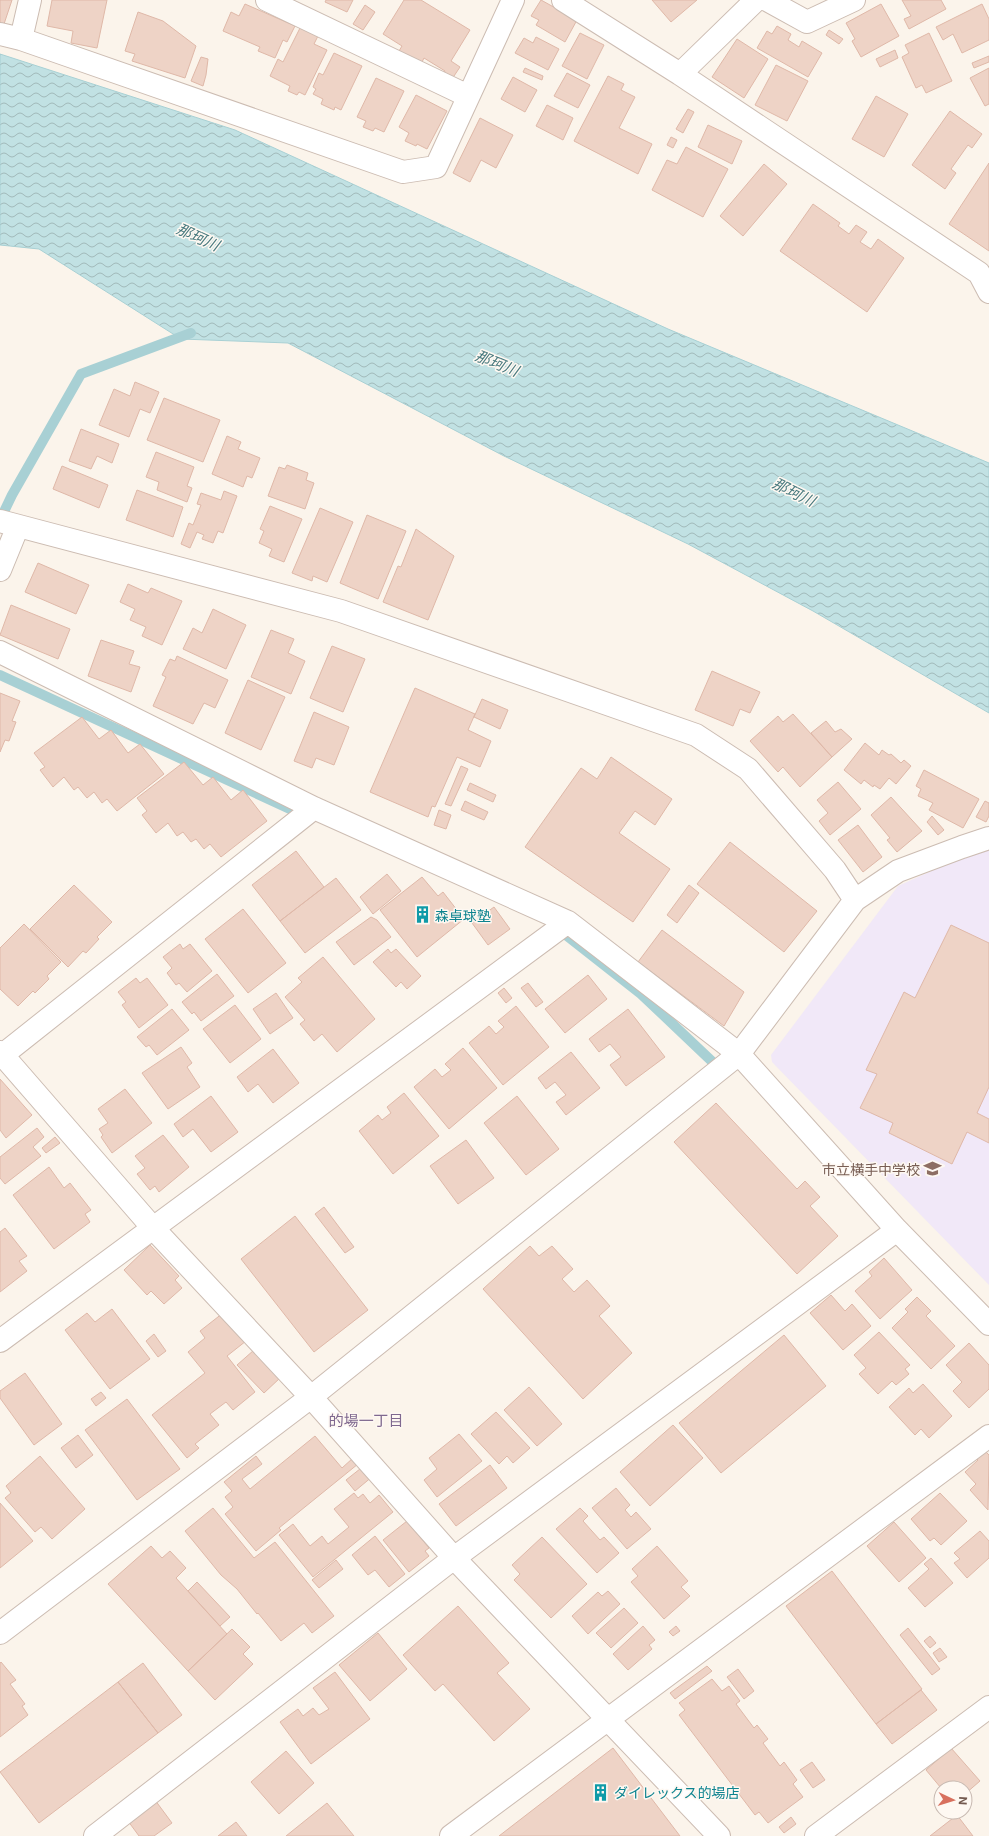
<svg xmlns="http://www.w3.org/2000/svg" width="989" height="1836" viewBox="0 0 989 1836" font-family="Inter,'Noto Sans JP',sans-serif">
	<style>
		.education { fill: #f1e8f8 }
		.water { fill: url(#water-waves); stroke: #a8d0d4 }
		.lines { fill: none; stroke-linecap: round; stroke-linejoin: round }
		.stream { stroke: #a8d0d4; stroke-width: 10 }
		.building { fill: #eed3c6; stroke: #dfb8a8 }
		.street-casing { stroke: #ccbcb2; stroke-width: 24 }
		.street { stroke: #fff; stroke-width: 22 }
		.labels { text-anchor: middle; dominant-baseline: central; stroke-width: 3; stroke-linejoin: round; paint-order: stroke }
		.culture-label { font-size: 14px; fill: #0d838f; stroke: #fef8f2; text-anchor: start }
		.education-label { font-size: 14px; fill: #785e54; stroke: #fef8f2; text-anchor: end }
		.water-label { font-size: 15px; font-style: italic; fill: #48797e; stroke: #fef8f2 }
		.neighbourhood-label { font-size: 15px; fill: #7f688f; stroke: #fef8f2 }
	</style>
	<defs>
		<pattern id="water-waves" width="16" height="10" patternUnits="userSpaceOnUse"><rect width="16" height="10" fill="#c1e1e3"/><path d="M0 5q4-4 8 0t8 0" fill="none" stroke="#a1b9ba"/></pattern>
	</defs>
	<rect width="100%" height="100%" fill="#fbf4eb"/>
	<path class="education" d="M989,850V1285L772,1062L771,1055L898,886L976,851Z"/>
	<path class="water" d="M0,54L235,130L668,329L989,463V713L813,611L688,544L504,456L288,343L181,339L39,249L0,245Z"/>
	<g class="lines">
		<path class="stream" d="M0,520L12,495L81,374L191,333
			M0,675L305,816
			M557,928L641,994L720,1069"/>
	</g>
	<path class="building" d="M0,0H12L3,27L0,25Z
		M52,0H107L97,48L71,43L73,31L47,26Z
		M326,0H353L347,12L325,2Z
		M404,0H421L470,30L451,61L460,67L450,82L442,76L445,71L424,58L421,64L399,51L402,46L383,34Z
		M541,0L577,20L565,42L536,25L539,20L531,16Z
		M652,0H697L671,22Z
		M902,0H941L946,9L909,29L904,19L911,16Z
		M245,4L295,26L287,42L283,40L275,58L258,51L260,47L223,31L231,12L239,16Z
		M881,4L899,36L861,57L852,41L855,39L846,23Z
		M982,4L989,19V40L962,53L953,34L943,40L936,27Z
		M365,5L375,12L363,30L353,24Z
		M138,12L163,21L196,46L185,78L132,61L135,54L125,51Z
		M777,26L791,34L788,40L799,47L802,41L822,53L808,77L757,48L767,31L772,34Z
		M300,28L318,36L314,44L327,50L305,95L299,92L297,95L288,91L290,86L270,76L278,59L283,62Z
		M829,30L843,39L839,44L826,35Z
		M580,33L604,45L587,79L562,66Z
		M929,33L952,81L926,93L922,85L916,88L902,57L909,53L905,45Z
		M536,37L559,49L548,70L515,53L524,38L533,43Z
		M737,39L768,59L744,98L712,77Z
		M895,50L898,58L880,67L876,59Z
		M334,53L362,66L341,110L335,107L334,110L321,104L323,99L313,94L316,89L313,87L319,73L323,75Z
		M989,56V62L974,68L972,63Z
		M201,57L208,59L206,75L203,86L191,81Z
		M776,65L808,81L787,121L755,105Z
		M525,68L543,76L542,80L523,72Z
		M989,68V104L985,106L970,78Z
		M567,73L590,85L578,108L554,96Z
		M608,76L624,84L621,90L635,97L619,128L652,144L638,174L574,141Z
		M513,77L537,90L525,112L501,99Z
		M376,78L404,91L384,132L375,128L373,131L363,127L366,121L357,117Z
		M416,95L447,111L427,149L417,144L416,146L405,141L409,133L399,127Z
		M876,96L908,114L884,157L852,139Z
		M547,105L573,118L563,140L536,126Z
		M688,109L694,112L683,133L676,129Z
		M950,111L982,134L972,148L968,145L951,169L956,173L945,189L912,165Z
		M480,118L513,135L496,168L481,160L470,182L453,173Z
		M708,125L742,141L732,164L698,147Z
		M671,137L677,140L673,148L667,145Z
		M686,147L728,169L703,217L652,190L667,160L677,164Z
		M989,163V251L949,224Z
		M764,164L787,184L743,236L720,216Z
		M813,204L840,223L838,226L849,234L856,225L867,232L860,242L871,249L878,239L904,258L867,312L780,251Z
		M135,382L159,392L150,413L140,409L129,437L99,425L114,389L130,396Z
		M164,398L220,420L203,462L147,440Z
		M81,429L119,444L112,463L97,456L91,469L69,461Z
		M227,436L241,442L238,449L260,458L252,478L247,476L243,487L212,474Z
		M156,452L194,467L187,486L192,488L187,502L157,490L159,482L146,477Z
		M287,465L308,473L306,480L314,483L305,509L268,496L279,467L285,469Z
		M62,466L108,485L99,508L53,489Z
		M137,490L183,507L173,537L126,520Z
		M224,491L237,496L223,533L218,531L213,543L202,539L204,535L197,532L190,548L181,544L189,523L193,525L201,505L197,504L201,493L221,500Z
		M270,506L302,519L284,562L269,556L272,549L259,543L264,531L260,529Z
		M320,508L353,522L327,582L313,576L312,581L292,573Z
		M367,515L406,531L378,599L340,583Z
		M416,529L454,556L428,620L383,602L398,566L401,567Z
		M38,563L89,585L76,614L25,592Z
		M128,584L148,593L151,588L182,601L162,645L142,636L146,627L130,620L135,609L120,602Z
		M11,605L70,629L58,659L0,635Z
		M213,609L246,625L226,669L183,649L193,628L202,633Z
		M271,630L294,639L288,653L305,661L291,694L251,677Z
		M101,640L134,651L129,664L140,667L131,692L88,676Z
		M332,646L365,659L343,712L310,698Z
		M177,656L228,680L215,708L204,703L193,724L153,706L166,677L162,675L170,659L175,661Z
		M712,671L760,692L750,713L740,709L733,726L695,710Z
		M248,680L285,697L261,750L225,733Z
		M415,688L475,714L468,730L491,741L480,767L457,757L435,807L432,806L428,817L370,792Z
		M0,693L20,701L12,721L16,722L9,741L5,740L0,752Z
		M482,699L508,710L500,729L474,717Z
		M314,712L349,727L334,765L316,758L312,768L294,761Z
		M793,714L832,757L800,787L783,767L778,772L750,741L778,716L783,722Z
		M82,717L99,739L111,730L128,753L140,744L164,774L117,811L107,799L102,803L94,792L87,798L78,787L74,790L64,777L53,787L40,770L45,767L34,753Z
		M826,721L835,732L841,729L852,739L832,757L811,733Z
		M865,743L879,755L882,750L889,755L891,754L901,763L904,760L911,766L896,784L889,778L880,789L874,785L873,787L864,780L861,784L844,770Z
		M611,757L672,799L655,825L635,811L619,833L670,869L633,922L525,847L581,768L597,779Z
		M184,762L203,785L213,777L231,800L243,790L267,821L221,857L210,844L204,849L196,839L191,842L183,832L177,836L168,823L156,833L142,815L147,811L137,798Z
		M461,766L468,769L451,806L445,804Z
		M924,770L979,799L963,828L929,810L933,803L918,796L921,789L916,786Z
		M838,782L861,809L830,835L819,821L828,813L817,800Z
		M470,783L496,795L493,802L467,790Z
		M891,797L922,831L897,852L887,840L890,838L871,815Z
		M465,801L488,812L484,820L461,810Z
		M985,801L989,803V816L986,822L976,817Z
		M439,810L451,815L446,829L434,825Z
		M932,816L944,830L938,835L927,822Z
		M858,825L882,857L863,872L838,840Z
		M730,842L817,911L784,952L697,884Z
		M296,851L324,887L280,921L252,885Z
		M387,874L401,891L373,914L360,897Z
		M422,877L438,896L443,892L464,919L417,957L380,910Z
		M336,878L361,910L305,953L280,921Z
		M74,885L112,922L97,937L99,939L86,953L83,951L68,967L30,929Z
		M689,885L699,893L677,923L667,915Z
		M494,907L510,929L488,945L472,923Z
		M243,909L286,963L248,993L205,939Z
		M371,917L377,920L391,937L354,965L336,942Z
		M24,924L61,962L47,976L49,979L35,993L33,991L18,1006L0,989V948Z
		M951,925L989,943V1087L977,1113L989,1119V1143L967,1132L952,1164L889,1133L893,1123L860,1108L877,1074L866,1070L904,992L915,998Z
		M662,930L744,992L724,1026L638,962Z
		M180,944L183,949L190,944L212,971L187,992L179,983L176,985L167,973L172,968L163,957Z
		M388,949L391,953L396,949L421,976L407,989L401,982L396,987L373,962Z
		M323,957L375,1019L337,1052L322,1034L314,1041L300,1024L305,1020L285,997L302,982L298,978Z
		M217,974L234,996L201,1021L194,1012L192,1014L182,1002Z
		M588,975L607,999L565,1033L545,1009Z
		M136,978L140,983L147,978L168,1005L139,1028L122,1005L126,1002L118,992Z
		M528,983L543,1002L536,1007L521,988Z
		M504,988L512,998L506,1003L498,993Z
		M276,993L293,1018L270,1034L253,1009Z
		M235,1005L261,1039L230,1063L203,1029Z
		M516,1006L549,1047L503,1085L469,1043L489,1026L496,1034L504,1027L498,1021Z
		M172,1009L189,1030L157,1055L149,1045L146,1047L137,1037Z
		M628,1009L665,1057L626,1086L610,1065L621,1057L610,1044L599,1052L589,1039Z
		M181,1047L192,1063L187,1067L200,1087L168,1109L142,1073Z
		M463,1048L497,1088L449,1129L414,1087L435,1069L442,1077L451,1070L445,1064Z
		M273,1049L299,1083L273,1103L258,1084L248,1092L237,1077Z
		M571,1052L600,1088L566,1115L556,1102L566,1095L555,1082L546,1089L538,1078Z
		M0,1079L32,1115L6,1138L0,1130Z
		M125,1089L152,1123L112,1153L101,1137L103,1135L99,1129L108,1123L98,1109Z
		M404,1093L439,1136L393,1174L359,1131L378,1115L382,1120L391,1113L387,1107Z
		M211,1096L238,1132L211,1152L193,1129L183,1137L174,1124Z
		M517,1096L559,1149L526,1175L484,1123Z
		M716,1103L797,1189L805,1181L820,1197L810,1206L838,1236L797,1274L674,1142Z
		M37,1128L44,1137L33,1147L41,1156L5,1184L0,1178V1157Z
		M163,1135L189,1167L159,1192L155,1186L150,1190L137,1174L145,1168L135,1156Z
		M55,1137L60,1143L46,1153L42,1148Z
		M466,1140L494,1178L458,1204L430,1166Z
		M49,1167L64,1188L70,1183L91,1210L85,1214L90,1222L54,1249L13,1195Z
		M324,1207L354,1247L345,1253L315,1214Z
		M295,1216L368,1310L314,1352L241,1259Z
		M5,1228L27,1256L19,1261L27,1271L0,1292V1232Z
		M150,1245L179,1276L175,1280L182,1288L164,1304L151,1291L147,1295L124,1270Z
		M530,1246L539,1256L552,1246L573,1269L562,1279L574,1292L587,1280L610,1306L599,1316L632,1353L583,1399L483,1289Z
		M884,1258L912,1290L880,1319L855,1291L872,1276L869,1272Z
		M831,1295L845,1311L852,1304L871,1326L843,1350L810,1313Z
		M917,1297L931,1311L926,1316L955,1346L931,1369L892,1328L908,1312L905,1309Z
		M112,1309L150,1359L110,1389L65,1330L87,1313L95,1322Z
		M223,1313L246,1341L227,1356L255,1392L233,1410L226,1402L210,1414L219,1425L195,1444L199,1448L187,1458L152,1415L205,1373L188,1352L205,1338L200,1331Z
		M879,1332L910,1365L905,1369L909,1374L896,1385L892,1381L878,1394L859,1374L866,1368L854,1355Z
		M154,1334L166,1351L158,1357L146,1341Z
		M784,1335L826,1386L721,1473L679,1423Z
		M969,1343L989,1365V1389L969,1408L953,1391L962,1382L946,1365Z
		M254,1350L280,1378L264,1393L237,1365Z
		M25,1373L62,1424L34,1445L0,1398V1391Z
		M923,1384L952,1416L929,1438L921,1429L915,1435L889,1407L909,1388L913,1393Z
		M529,1387L562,1424L537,1446L504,1410Z
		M101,1392L106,1398L96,1406L91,1399Z
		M127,1399L180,1469L137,1500L85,1430Z
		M496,1412L530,1448L513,1463L507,1456L499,1464L471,1434Z
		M673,1425L703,1458L650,1506L620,1472Z
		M459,1434L482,1461L437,1497L424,1480L437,1469L429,1458Z
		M78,1435L93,1455L76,1468L61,1448Z
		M315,1436L342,1468L353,1458L358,1464L279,1528L281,1530L256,1551L225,1514L233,1507L225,1497L232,1491L224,1482L256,1456L262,1464L242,1479L250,1489Z
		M984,1450L989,1455L988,1510L970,1490L976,1484L965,1472L978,1460L976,1458Z
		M40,1456L85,1509L52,1539L41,1527L35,1532L5,1498L11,1493L6,1486Z
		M365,1465L373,1476L355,1491L346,1480Z
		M490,1465L507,1488L456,1526L439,1504Z
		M616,1488L630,1505L625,1510L631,1517L636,1512L651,1529L627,1549L592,1508Z
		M354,1493L358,1498L363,1494L370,1503L379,1495L393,1512L313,1577L279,1535L293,1524L310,1546L322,1536L328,1544L349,1527L334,1509Z
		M940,1493L967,1521L941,1545L934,1538L930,1541L911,1519Z
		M0,1503L33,1541L0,1568Z
		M213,1508L254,1558L275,1542L334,1616L312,1633L304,1623L281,1641L258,1613L257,1614L237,1589L221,1575L185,1531Z
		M580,1508L588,1516L583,1521L600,1540L604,1537L619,1553L597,1573L556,1529Z
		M407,1521L429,1548L425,1551L429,1556L409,1572L383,1540Z
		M894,1522L926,1558L899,1582L867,1546Z
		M980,1531L989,1541V1558L967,1578L954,1563L960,1559L954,1553Z
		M375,1536L405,1574L389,1587L375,1570L368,1575L352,1555Z
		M542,1537L587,1584L551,1618L514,1580L520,1574L512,1565Z
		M151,1546L162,1558L170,1551L186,1568L176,1578L227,1634L188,1671L108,1584Z
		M657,1546L688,1581L681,1587L690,1596L664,1619L631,1582L638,1576L632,1569Z
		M931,1558L953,1583L925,1607L908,1588L929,1569L924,1564Z
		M336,1560L343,1569L319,1588L312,1580Z
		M832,1571L922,1689L876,1724L786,1606Z
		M197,1582L230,1617L220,1626L188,1591Z
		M608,1591L620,1604L588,1634L572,1616L598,1592L602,1596Z
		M458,1606L509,1663L497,1673L530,1709L494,1741L443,1684L435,1691L403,1655Z
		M624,1608L638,1623L611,1648L596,1633Z
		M643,1626L655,1640L649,1645L652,1649L628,1670L613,1654Z
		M676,1626L680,1631L673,1636L669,1632Z
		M908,1628L940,1669L932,1675L900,1635Z
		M232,1629L250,1647L243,1654L253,1664L215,1700L188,1671Z
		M378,1633L407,1669L370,1701L339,1665Z
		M930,1636L936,1643L930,1648L924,1641Z
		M940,1648L947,1657L939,1662L933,1653Z
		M1,1662L16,1680L10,1684L25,1704L22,1706L28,1715L0,1737V1663Z
		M143,1663L182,1715L158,1733L118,1682Z
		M707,1666L712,1671L675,1699L670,1693Z
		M738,1669L754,1691L744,1699L727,1677Z
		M335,1672L370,1719L311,1764L280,1722L298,1709L303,1716L313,1708L319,1715L329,1709L313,1688Z
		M712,1679L722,1691L729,1686L740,1701L736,1704L754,1728L757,1725L768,1739L763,1743L780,1766L784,1762L797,1780L793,1784L803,1797L768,1823L759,1812L755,1815L679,1715L685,1710L679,1703Z
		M118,1682L158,1733L39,1823L0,1772Z
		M921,1690L937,1710L892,1744L876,1724Z
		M613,1748L680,1836H499Z
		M951,1748L980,1781L965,1794V1788H941L926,1770Z
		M286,1751L314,1783L279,1814L251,1782Z
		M812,1762L825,1780L813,1788L800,1770Z
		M155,1800L172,1823L154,1836H139L128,1821Z
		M327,1803L354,1836H286Z
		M957,1815L973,1836H930Z
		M791,1817L796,1824L784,1833L779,1827Z
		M236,1822L247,1836H218Z"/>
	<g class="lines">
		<defs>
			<path id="street" d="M267,0L468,96
				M563,0L680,74L756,0
				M767,0L807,22L854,0
				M0,34L21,39L403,172L436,167L513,0
				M21,39L30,0
				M680,74L979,273L989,292
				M0,521L341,611L696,735L748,769L835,870L855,900L898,871L962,847L989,838
				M0,570L18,526
				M0,652L314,808L568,922L739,1054L897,1230L989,1324
				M0,1052L153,1228L311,1397L454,1558L719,1836
				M0,1057L314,808
				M0,1341L568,922
				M0,1633L311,1397L739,1054L855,900
				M95,1836L454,1558L897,1230
				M451,1836L989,1436
				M816,1836L989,1707"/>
		</defs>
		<use href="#street" class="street-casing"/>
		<use href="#street" class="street"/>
	</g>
	<defs>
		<symbol id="building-bare" viewBox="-9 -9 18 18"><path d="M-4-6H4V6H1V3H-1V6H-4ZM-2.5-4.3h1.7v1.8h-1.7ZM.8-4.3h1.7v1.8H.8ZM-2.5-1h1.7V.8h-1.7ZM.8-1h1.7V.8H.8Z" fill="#0f9aa8" stroke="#fef8f2" stroke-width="2.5" paint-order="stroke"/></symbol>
		<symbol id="school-bare" viewBox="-9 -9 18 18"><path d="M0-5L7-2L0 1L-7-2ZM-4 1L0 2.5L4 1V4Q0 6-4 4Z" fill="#8d6e63" stroke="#fef8f2" stroke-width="2.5" paint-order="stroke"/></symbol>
	</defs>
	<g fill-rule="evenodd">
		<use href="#building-bare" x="410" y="902" width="25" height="25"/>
		<use href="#school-bare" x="920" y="1156" width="25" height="25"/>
		<use href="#building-bare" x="588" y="1780" width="25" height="25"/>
	</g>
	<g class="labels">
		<g class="culture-label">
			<text x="435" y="915">森卓球塾</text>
			<text x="614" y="1792">ダイレックス的場店</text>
		</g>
		<g class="education-label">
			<text x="920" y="1169">市立横手中学校</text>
		</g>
		<g class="water-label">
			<text transform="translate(198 237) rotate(24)">那珂川</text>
			<text transform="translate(497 363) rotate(22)">那珂川</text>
			<text transform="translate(794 492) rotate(26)">那珂川</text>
		</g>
		<g class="neighbourhood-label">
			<text x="366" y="1420">的場一丁目</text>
		</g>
	</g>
	<g transform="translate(953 1800) rotate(94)"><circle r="19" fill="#fef8f2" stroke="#c7b9b1"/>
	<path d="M0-3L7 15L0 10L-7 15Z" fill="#d8705e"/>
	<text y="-6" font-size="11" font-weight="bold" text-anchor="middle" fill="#745a50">N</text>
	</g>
</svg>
